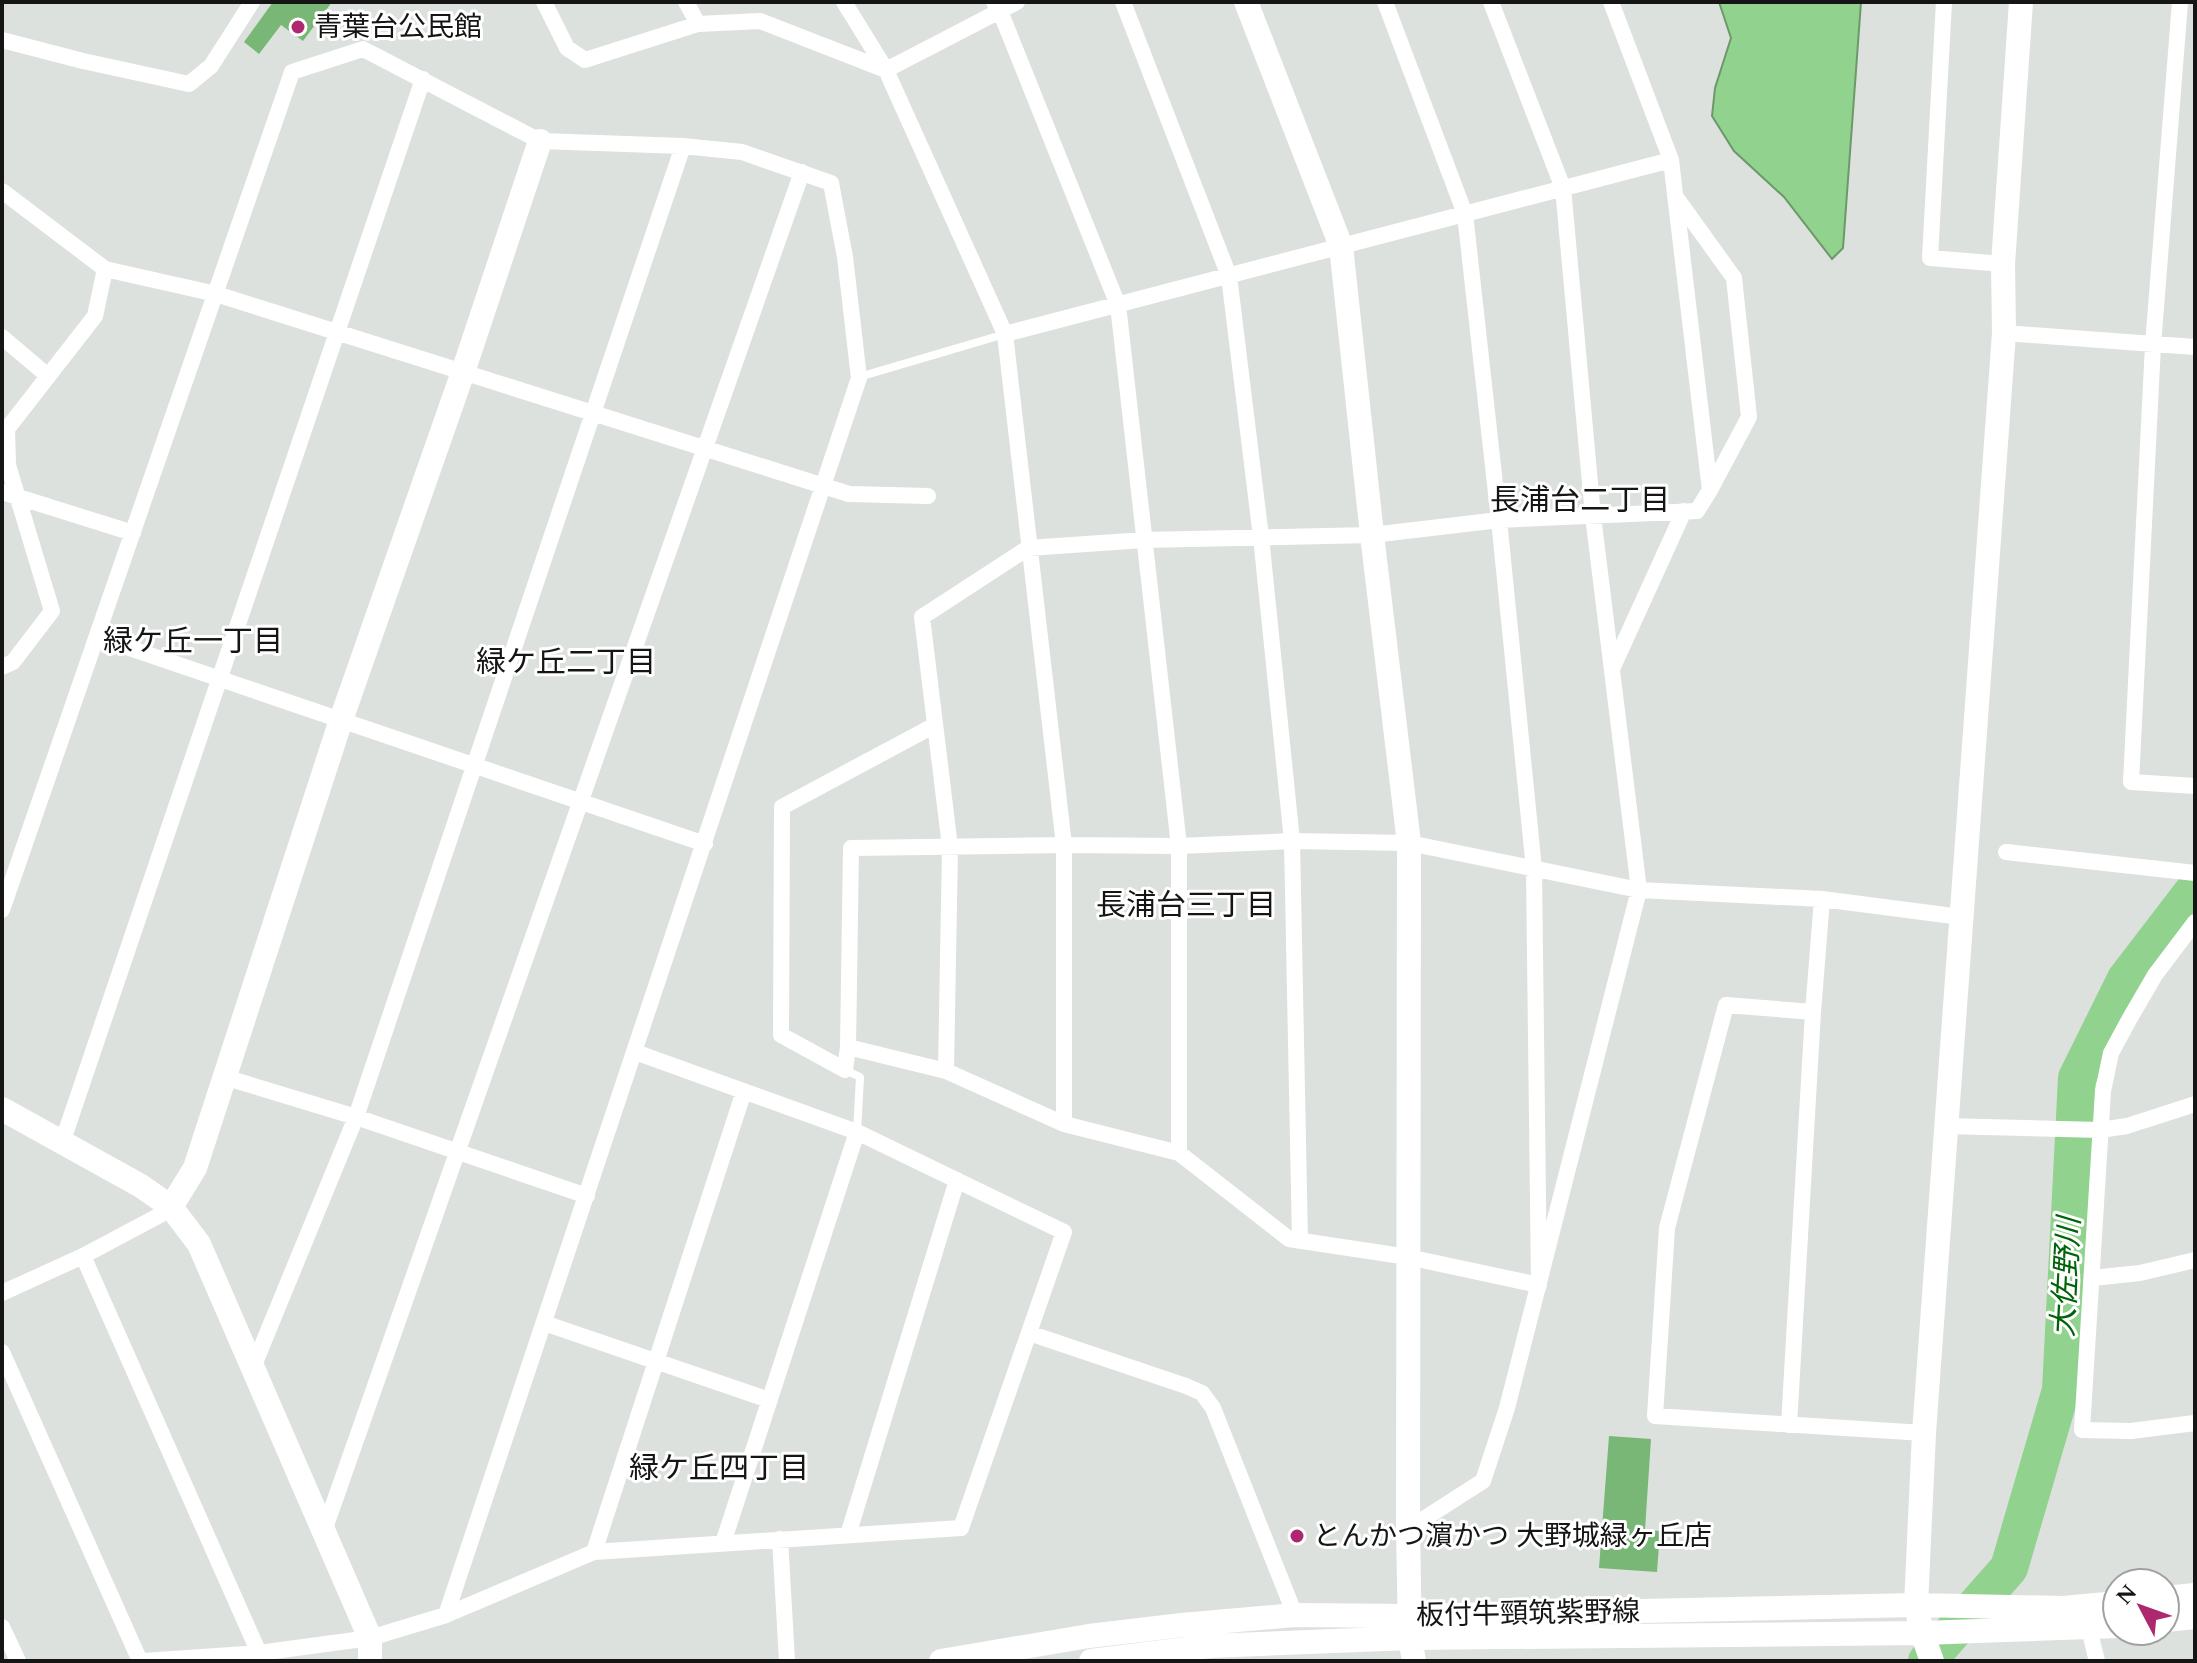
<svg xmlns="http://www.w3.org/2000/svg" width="2197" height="1663" viewBox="0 0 2197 1663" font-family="Spectral,'Noto Sans JP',serif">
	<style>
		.water { fill: #91d28e; stroke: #6c9969; stroke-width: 2 }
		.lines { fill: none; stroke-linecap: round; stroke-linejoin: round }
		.river { stroke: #91d28e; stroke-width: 38 }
		.building { fill: #78b775 }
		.lane { stroke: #fff; stroke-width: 8 }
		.street { stroke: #fff; stroke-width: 16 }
		.secondary { stroke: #fff; stroke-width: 24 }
		.poi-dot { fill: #ad286e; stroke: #fff; stroke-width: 3 }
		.labels { text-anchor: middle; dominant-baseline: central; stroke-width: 6; stroke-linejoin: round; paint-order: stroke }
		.poi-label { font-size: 28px; fill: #141514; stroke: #fff; text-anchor: start }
		.street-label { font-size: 28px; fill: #141514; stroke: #fff }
		.neighbourhood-label { font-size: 30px; fill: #141514; stroke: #fff }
		.water-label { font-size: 30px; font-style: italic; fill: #006309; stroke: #fff }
	</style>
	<rect width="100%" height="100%" fill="#dde1dd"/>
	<path class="water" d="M1719,2H1861L1843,248L1832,259L1784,197L1734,151L1712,116L1715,88L1731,38Z"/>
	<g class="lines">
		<path class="river" d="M1927,1661L2009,1568L2061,1390L2077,1078L2126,979L2195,889"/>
	</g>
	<path class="building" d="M273,2H332L303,41L281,25L259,54L244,42Z
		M1609,1436L1651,1439L1645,1530L1660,1531L1657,1572L1599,1568Z"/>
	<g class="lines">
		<path class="lane" d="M859,377L1005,334
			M845,1070L860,1077L857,1132"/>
		<path class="street" d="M544,2L567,48L585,60L698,24L760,21L886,70L1017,2
			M686,2L698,24
			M844,2L886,70L1005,334L1064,845V1124
			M994,2L1000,11L1118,305L1179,846V1153
			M1123,2L1229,276L1261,537L1292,841L1300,1241
			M1944,2L1930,258L2003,264
			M2180,2L2153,345L2131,782L2195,786
			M2,40L83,61L189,84L211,66L252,2
			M2,191L105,269L216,294L849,494L928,496
			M1675,196L1734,278L1749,417L1710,490
			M2004,333L2195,347
			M1005,334L1671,160
			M2,337L48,376
			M2,492L133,533
			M97,637L705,844
			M2,667L13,662L52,611L8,465L7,429L95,316L105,269
			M1612,669L1684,511
			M935,725L782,807L781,1035L845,1070L848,1047L851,848L1064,845L1179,846L1292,841L1409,843L1639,890L1822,899L1961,917
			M2006,852L2195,873
			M2,910L292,72L363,49L540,141L683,146L742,152L831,183L845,257L859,378L446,1615
			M2195,922L2155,975L2130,1018L2111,1053L2103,1091L2082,1430L2131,1431L2195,1423
			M1813,1012L1726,1005L1667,1228L1655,1416L1924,1433
			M848,1047L946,1071L1064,1124L1179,1153L1289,1239L1408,1257L1539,1285L1534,869L1499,520L1465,214L1385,2
			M946,1071L950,847L922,617L1028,548L1144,540L1372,535L1499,520L1697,511L1710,490L1671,160L1611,2
			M224,1077L356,1117L587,1196
			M1945,1126L2100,1130L2127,1126L2195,1104
			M62,1143L423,79
			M83,1256L259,1653
			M2092,1278L2140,1273L2195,1260
			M2,1293L83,1256L160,1215L171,1207
			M544,1323L769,1400
			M1029,1333L1186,1386L1202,1393L1213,1408L1295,1615
			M2,1352L140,1661
			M252,1370L356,1117L683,146
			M1789,1425L1813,1012L1822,899
			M1408,1529L1483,1481L1507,1408L1639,890L1593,516L1563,188L1491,2
			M324,1531L802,172
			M848,1535L957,1180
			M780,1539L787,1661
			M723,1543L857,1132
			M594,1552L744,1091
			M2,1627L18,1661
			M2089,1629L2097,1661
			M144,1661L259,1653L370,1638L446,1615L594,1552L961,1528L1064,1232L857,1132L635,1052"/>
		<path class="secondary" d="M1246,2L1341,246L1372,535L1409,843L1408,1529L1410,1638L1414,1661
			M2,1109L141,1186L171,1207L199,1244L370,1638V1661
			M171,1207L195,1168L341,720L463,372L540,141
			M2165,1598L2195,1595
			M2165,1620L2195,1617
			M941,1661L1089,1636L1182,1625L1295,1615L1409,1616L1916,1605L2063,1608L2117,1603
			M1091,1661L1210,1646L1410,1638L1922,1633L2117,1626
			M1932,1661L1922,1633L1916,1605L1924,1433L2004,333L2003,264L2021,2"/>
	</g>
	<g class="poi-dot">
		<circle cx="298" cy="27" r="8"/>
		<circle cx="1297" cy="1536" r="8"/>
	</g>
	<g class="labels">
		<g class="poi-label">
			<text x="314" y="27">青葉台公民館</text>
			<text x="1313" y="1536">とんかつ濵かつ 大野城緑ヶ丘店</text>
		</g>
		<g class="street-label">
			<text transform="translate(1528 1614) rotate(-1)">板付牛頸筑紫野線</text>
		</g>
		<g class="neighbourhood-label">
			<text x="1580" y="501">長浦台二丁目</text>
			<text x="193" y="642">緑ケ丘一丁目</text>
			<text x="566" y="663">緑ケ丘二丁目</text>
			<text x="1186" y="906">長浦台三丁目</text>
			<text x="719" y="1469">緑ケ丘四丁目</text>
		</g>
		<g class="water-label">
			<text transform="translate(2067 1277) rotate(-87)">大佐野川</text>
		</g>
	</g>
	<rect width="2197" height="1663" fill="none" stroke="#141514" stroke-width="8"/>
	<g transform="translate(2141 1607) rotate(311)"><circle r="38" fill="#ffffff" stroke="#a1a1a1" stroke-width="2"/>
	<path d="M0-6L14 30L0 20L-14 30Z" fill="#ad286e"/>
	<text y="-12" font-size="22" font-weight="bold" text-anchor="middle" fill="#141514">N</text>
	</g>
</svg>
